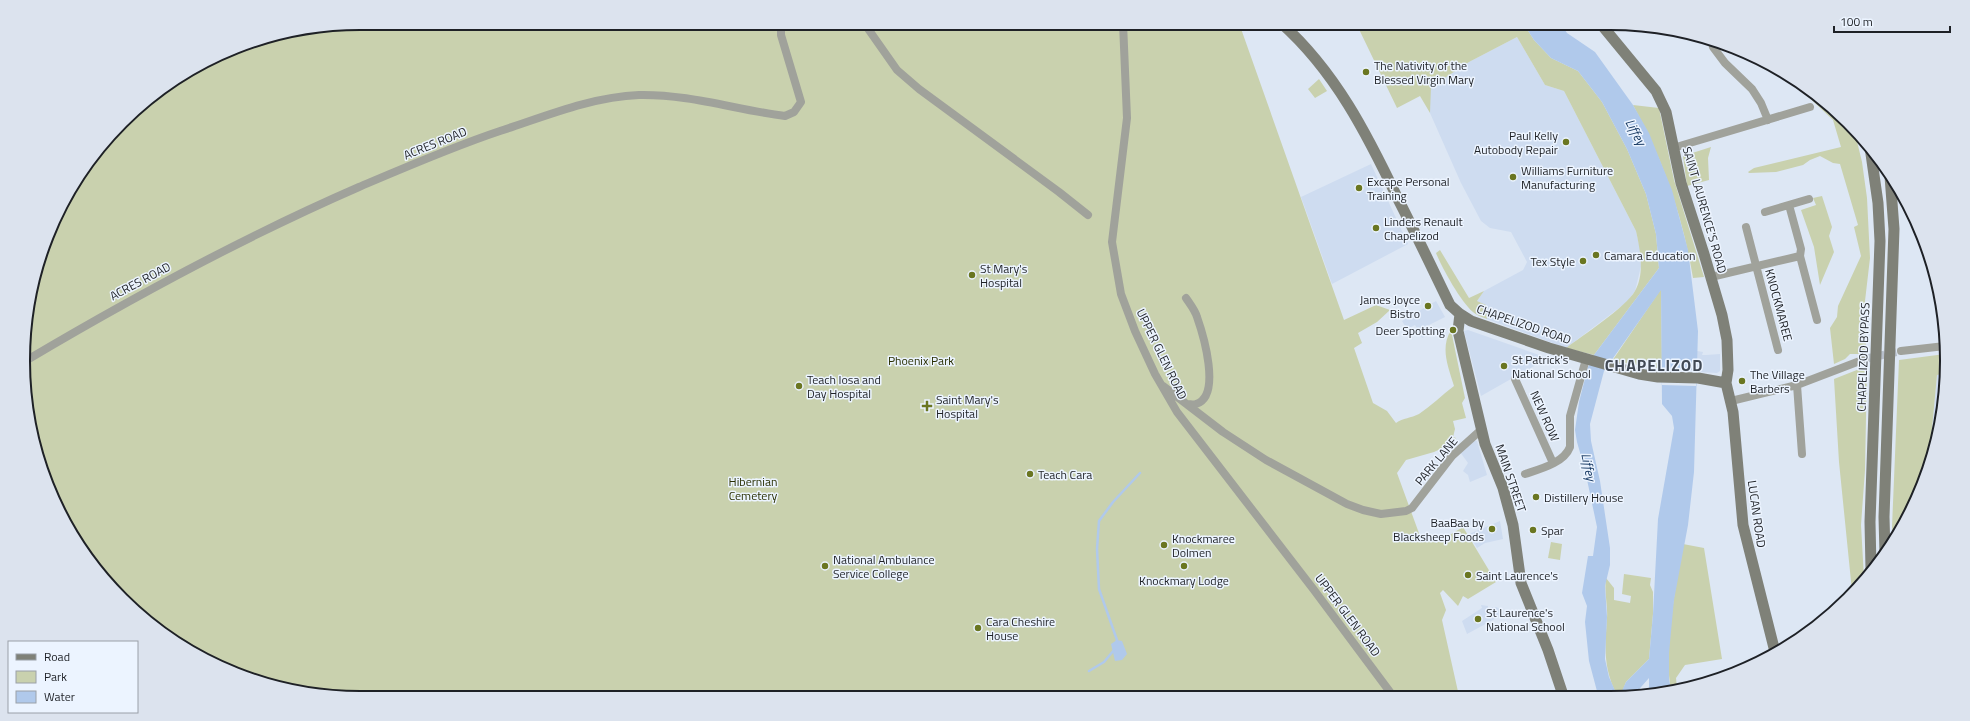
<svg xmlns="http://www.w3.org/2000/svg" width="1970" height="721" viewBox="0 0 1970 721" font-family="'Titillium Web',sans-serif">
	<style>
		.built { fill: #cedcf0 }
		.green { fill: #c9d1ae }
		.water { fill: #b0c9eb }
		.pier { fill: #dde7f4 }
		.lines { fill: none; stroke-linecap: round; stroke-linejoin: round }
		.stream { stroke: #b0c9eb; stroke-width: 2.5 }
		.street-tunnel { stroke: #b7bfcb; stroke-width: 8; stroke-dasharray: 8 4; stroke-linecap: butt }
		.street { stroke: #a0a29b; stroke-width: 8 }
		.secondary { stroke: #7f8178; stroke-width: 11 }
		.poi-dot { fill: #6a7621; stroke: #ecf4ff; stroke-width: 1.5 }
		.labels { text-anchor: middle; dominant-baseline: central; stroke-width: 3; stroke-linejoin: round; paint-order: stroke }
		.poi-label { font-size: 12px; fill: #1e2126; stroke: #ecf4ff; text-anchor: start }
		.street-label { font-size: 12px; fill: #1e2126; stroke: #ecf4ff }
		.park-label { font-size: 12px; fill: #282e00; stroke: #ecf4ff }
		.water-label { font-size: 13px; font-style: italic; fill: #163862; stroke: #ecf4ff }
		.district-label { font-size: 16px; font-weight: bold; letter-spacing: 1px; fill: #414954; stroke: #ecf4ff }
		.rim { fill: none; stroke: #1e2126; stroke-width: 2 }
	</style>
	<rect width="100%" height="100%" fill="#dde7f4"/>
	<path class="built" d="M1517,37L1545,85L1564,91L1636,231L1640,249L1641,266L1635,291L1627,302L1566,348L1487,319L1486,305L1477,301L1484,291L1523,270L1527,262L1511,232L1490,228L1481,221L1461,183L1430,113V87L1469,62Z
		M1371,164L1408,244L1332,284L1301,197Z
		M1436,301L1445,317L1425,327L1429,334L1422,338L1415,325L1407,329L1402,321Z
		M1468,330L1545,357L1543,361L1481,396L1464,331Z
		M1697,351L1703,352L1702,355H1706L1720,354V371L1717,373L1699,372L1696,370Z
		M1946,373V383L1935,448L1929,461L1937,375Z
		M1474,441H1477L1487,475L1470,482L1468,475L1463,471L1468,463L1460,452Z
		M1500,521L1503,539L1485,543L1477,548L1469,534Z
		M1481,605L1488,606V608L1496,607L1500,609L1502,615L1467,634L1462,621L1482,608Z"/>
	<path class="green" d="M360,23H1239L1344,320L1376,305L1390,310L1377,322L1358,333L1362,343L1354,348L1373,403L1387,411L1396,423C1403,418 1411,418 1419,414C1431,406 1442,395 1454,386C1448,366 1440,348 1451,330L1465,398L1462,403L1466,418L1453,421L1455,429L1453,437L1456,438L1449,445L1434,452L1406,460L1397,473L1420,536L1432,534L1436,543L1463,527L1496,582L1468,599L1463,596L1458,606L1443,590L1440,593L1446,610L1442,620L1459,696L361,698L273,686L211,663L155,628L80,548L49,489L30,427L26,316L41,252L68,192L138,107L192,68L252,41Z
		M1356,23H1523L1534,40L1551,58L1578,71L1602,102L1627,149L1646,194L1656,234L1659,268L1594,355L1566,348C1582,336 1626,307 1635,291C1645,274 1640,249 1636,231L1564,91L1545,85L1517,37L1469,62L1431,87L1430,113L1420,96L1397,108Z
		M1319,79L1327,91L1315,98L1308,89Z
		M1798,82L1815,93L1854,129L1862,162L1867,198L1870,258L1865,301L1866,354H1850L1845,359L1834,364L1830,328L1837,317L1838,306L1861,256L1854,227L1858,225L1840,164L1833,163L1820,156L1810,160L1803,165L1776,172L1749,173L1748,172L1754,168L1841,147L1833,120L1801,90Z
		M1633,105L1659,108L1674,180L1704,277L1693,278C1683,217 1663,159 1633,105Z
		M1711,147L1708,158L1709,180L1687,186L1683,156Z
		M1822,196L1832,227L1829,236L1834,252L1820,285L1814,247L1801,210L1816,205L1813,198Z
		M1440,250L1469,298L1484,291L1477,301L1486,305L1487,319C1482,317 1476,315 1473,312C1461,302 1442,268 1436,253Z
		M1661,289L1662,369L1612,361Z
		M1945,354L1946,373L1937,375L1929,461L1893,542L1892,527L1899,360Z
		M1867,366L1865,470L1861,525L1864,578L1852,591L1839,462L1834,379Z
		M1551,542L1562,544L1560,560L1548,558Z
		M1683,544L1704,548L1722,659L1685,665L1676,678L1677,688L1671,690C1663,649 1676,586 1683,544Z
		M1624,574L1651,578L1650,585L1653,592V614L1649,659L1626,682L1621,695H1617C1603,668 1605,647 1607,618C1608,605 1604,593 1606,578L1614,588V600L1630,603L1631,596L1622,594Z"/>
	<path class="water" d="M1523,23H1560L1567,33L1595,52L1633,105L1649,133L1672,190L1688,250L1698,331L1694,472L1688,525L1674,600L1669,653V679L1671,690L1649,695V678L1634,695H1620L1626,682L1649,659L1653,614L1658,519L1674,428L1672,416L1662,404L1661,290L1604,371L1590,424L1591,441L1600,481L1610,548V565L1605,586L1607,617L1605,659L1609,677L1617,695H1598L1589,661L1585,622L1587,606L1582,593L1588,556H1593L1597,527L1585,470L1577,442L1575,430L1579,402L1588,367L1594,355L1659,268L1656,234L1646,194L1627,149L1602,102L1578,71L1551,58L1534,40Z
		M1117,640L1122,641L1127,654L1122,660L1115,661L1111,644Z"/>
	<path class="pier" d="M1662,369L1696,370V386L1662,385Z"/>
	<g class="lines">
		<path class="stream" d="M1116,643L1117,640L1099,589L1097,549L1099,521L1113,502L1140,473
			M1089,671L1104,662L1114,650"/>
		<path class="street-tunnel" d="M1865,359L1901,351"/>
		<path class="street" d="M864,23L897,70L919,89L1059,192L1088,215
			M1123,23L1127,118L1112,242L1121,294L1135,331L1155,374L1177,412L1314,590L1393,696
			M1713,47L1725,63L1752,89L1761,103L1768,120
			M1673,148L1810,107
			M1789,205L1801,249L1800,256L1817,320
			M1765,212L1809,199
			M1746,227L1778,350
			M1711,277L1800,256
			M1186,298C1190,304 1195,310 1197,317C1203,334 1222,396 1196,404C1194,405 1190,404 1187,404
			M1901,351L1945,346
			M27,360C135,296 244,237 359,187C406,167 452,147 500,131C546,116 591,97 639,95C689,94 737,110 785,116L794,112L801,102L781,35V23
			M1515,379L1553,463
			M1797,385L1802,454
			M1163,386L1223,432L1266,460L1347,504L1363,510L1381,514L1406,511L1412,508L1452,456L1482,429
			M1731,401L1797,385L1865,359
			M1525,474C1540,469 1564,463 1570,447V416L1586,359"/>
		<path class="secondary" d="M1281,23C1335,71 1367,134 1398,199C1416,234 1433,270 1450,305L1460,314L1471,321L1549,348L1639,374L1658,377L1698,378L1726,383
			M1600,23L1656,91L1666,112L1681,183L1704,254L1722,315L1727,340L1728,370L1726,383L1733,412L1743,525L1775,652
			M1870,147L1878,203L1880,241L1870,522L1871,569
			M1460,314L1458,331L1485,444L1503,488L1513,525L1521,583L1548,650L1563,695
			M1885,554L1884,517L1894,229L1890,176"/>
	</g>
	<g class="poi-dot">
		<circle cx="1366" cy="72" r="4"/>
		<circle cx="1566" cy="142" r="4"/>
		<circle cx="1513" cy="177" r="4"/>
		<circle cx="1359" cy="188" r="4"/>
		<circle cx="1376" cy="228" r="4"/>
		<circle cx="1596" cy="255" r="4"/>
		<circle cx="1583" cy="261" r="4"/>
		<circle cx="972" cy="275" r="4"/>
		<circle cx="1428" cy="306" r="4"/>
		<circle cx="1453" cy="330" r="4"/>
		<circle cx="1504" cy="366" r="4"/>
		<circle cx="1742" cy="381" r="4"/>
		<circle cx="799" cy="386" r="4"/>
		<path d="M925 400h4v4h4v4h-4v4h-4v-4h-4v-4h4z"/>
		<circle cx="1030" cy="474" r="4"/>
		<circle cx="1536" cy="497" r="4"/>
		<circle cx="1492" cy="529" r="4"/>
		<circle cx="1533" cy="530" r="4"/>
		<circle cx="1164" cy="545" r="4"/>
		<circle cx="825" cy="566" r="4"/>
		<circle cx="1184" cy="566" r="4"/>
		<circle cx="1468" cy="575" r="4"/>
		<circle cx="1478" cy="619" r="4"/>
		<circle cx="978" cy="628" r="4"/>
	</g>
	<g class="labels">
		<g class="poi-label">
			<text x="1374" y="65">The Nativity of the<tspan x="1374" dy="14">Blessed Virgin Mary</tspan></text>
			<text x="1558" y="135" text-anchor="end">Paul Kelly<tspan x="1558" dy="14">Autobody Repair</tspan></text>
			<text x="1521" y="170">Williams Furniture<tspan x="1521" dy="14">Manufacturing</tspan></text>
			<text x="1367" y="181">Excape Personal<tspan x="1367" dy="14">Training</tspan></text>
			<text x="1384" y="221">Linders Renault<tspan x="1384" dy="14">Chapelizod</tspan></text>
			<text x="1604" y="255">Camara Education</text>
			<text x="1575" y="261" text-anchor="end">Tex Style</text>
			<text x="980" y="268">St Mary's<tspan x="980" dy="14">Hospital</tspan></text>
			<text x="1420" y="299" text-anchor="end">James Joyce<tspan x="1420" dy="14">Bistro</tspan></text>
			<text x="1445" y="330" text-anchor="end">Deer Spotting</text>
			<text x="1512" y="359">St Patrick's<tspan x="1512" dy="14">National School</tspan></text>
			<text x="1750" y="374">The Village<tspan x="1750" dy="14">Barbers</tspan></text>
			<text x="807" y="379">Teach Iosa and<tspan x="807" dy="14">Day Hospital</tspan></text>
			<text x="936" y="399">Saint Mary's<tspan x="936" dy="14">Hospital</tspan></text>
			<text x="1038" y="474">Teach Cara</text>
			<text x="1544" y="497">Distillery House</text>
			<text x="1484" y="522" text-anchor="end">BaaBaa by<tspan x="1484" dy="14">Blacksheep Foods</tspan></text>
			<text x="1541" y="530">Spar</text>
			<text x="1172" y="538">Knockmaree<tspan x="1172" dy="14">Dolmen</tspan></text>
			<text x="833" y="559">National Ambulance<tspan x="833" dy="14">Service College</tspan></text>
			<text x="1476" y="575">Saint Laurence's</text>
			<text x="1184" y="580" text-anchor="middle">Knockmary Lodge</text>
			<text x="1486" y="612">St Laurence's<tspan x="1486" dy="14">National School</tspan></text>
			<text x="986" y="621">Cara Cheshire<tspan x="986" dy="14">House</tspan></text>
		</g>
		<g class="street-label">
			<text transform="translate(435 143) rotate(-22)">ACRES ROAD</text>
			<text transform="translate(1705 210) rotate(74)">SAINT LAURENCE'S ROAD</text>
			<text transform="translate(140 281) rotate(-28)">ACRES ROAD</text>
			<text transform="translate(1779 305) rotate(75)">KNOCKMAREE</text>
			<text transform="translate(1524 324) rotate(19)">CHAPELIZOD ROAD</text>
			<text transform="translate(1162 354) rotate(64)">UPPER GLEN ROAD</text>
			<text transform="translate(1863 357) rotate(-88)">CHAPELIZOD BYPASS</text>
			<text transform="translate(1545 416) rotate(66)">NEW ROW</text>
			<text transform="translate(1436 461) rotate(-50)">PARK LANE</text>
			<text transform="translate(1511 478) rotate(71)">MAIN STREET</text>
			<text transform="translate(1757 514) rotate(82)">LUCAN ROAD</text>
			<text transform="translate(1348 615) rotate(53)">UPPER GLEN ROAD</text>
		</g>
		<g class="park-label">
			<text x="921" y="360">Phoenix Park</text>
			<text x="753" y="481">Hibernian<tspan x="753" dy="14">Cemetery</tspan></text>
		</g>
		<g class="water-label">
			<text transform="translate(1636 132) rotate(62)">Liffey</text>
			<text transform="translate(1589 467) rotate(78)">Liffey</text>
		</g>
		<g class="district-label">
			<text x="1654" y="365">CHAPELIZOD</text>
		</g>
	</g>
	<path d="M0 0H1970V721H0ZM360 30H1610A330 330 0 0 1 1940 360V361A330 330 0 0 1 1610 691H360A330 330 0 0 1 30 361V360A330 330 0 0 1 360 30Z" fill="#dce3ee" fill-rule="evenodd"/>
	<path class="rim" d="M360 30H1610A330 330 0 0 1 1940 360V361A330 330 0 0 1 1610 691H360A330 330 0 0 1 30 361V360A330 330 0 0 1 360 30Z"/>
	<rect x="8" y="641" width="130" height="72" fill="#ecf4ff" stroke="#9aa0a8"/>
	<rect x="16" y="654" width="20" height="6" fill="#7f8178" stroke="#9aa0a8"/>
	<text x="44" y="661" font-size="12" fill="#1e2126">Road</text>
	<rect x="16" y="671" width="20" height="12" fill="#c9d1ae" stroke="#9aa0a8"/>
	<text x="44" y="681" font-size="12" fill="#1e2126">Park</text>
	<rect x="16" y="691" width="20" height="12" fill="#b0c9eb" stroke="#9aa0a8"/>
	<text x="44" y="701" font-size="12" fill="#1e2126">Water</text>
	<path d="M1834 26v6h116v-6" fill="none" stroke="#1e2126" stroke-width="2"/>
	<text x="1840" y="26" font-size="12" fill="#1e2126" stroke="#ecf4ff" stroke-width="3" paint-order="stroke">100 m</text>
</svg>
